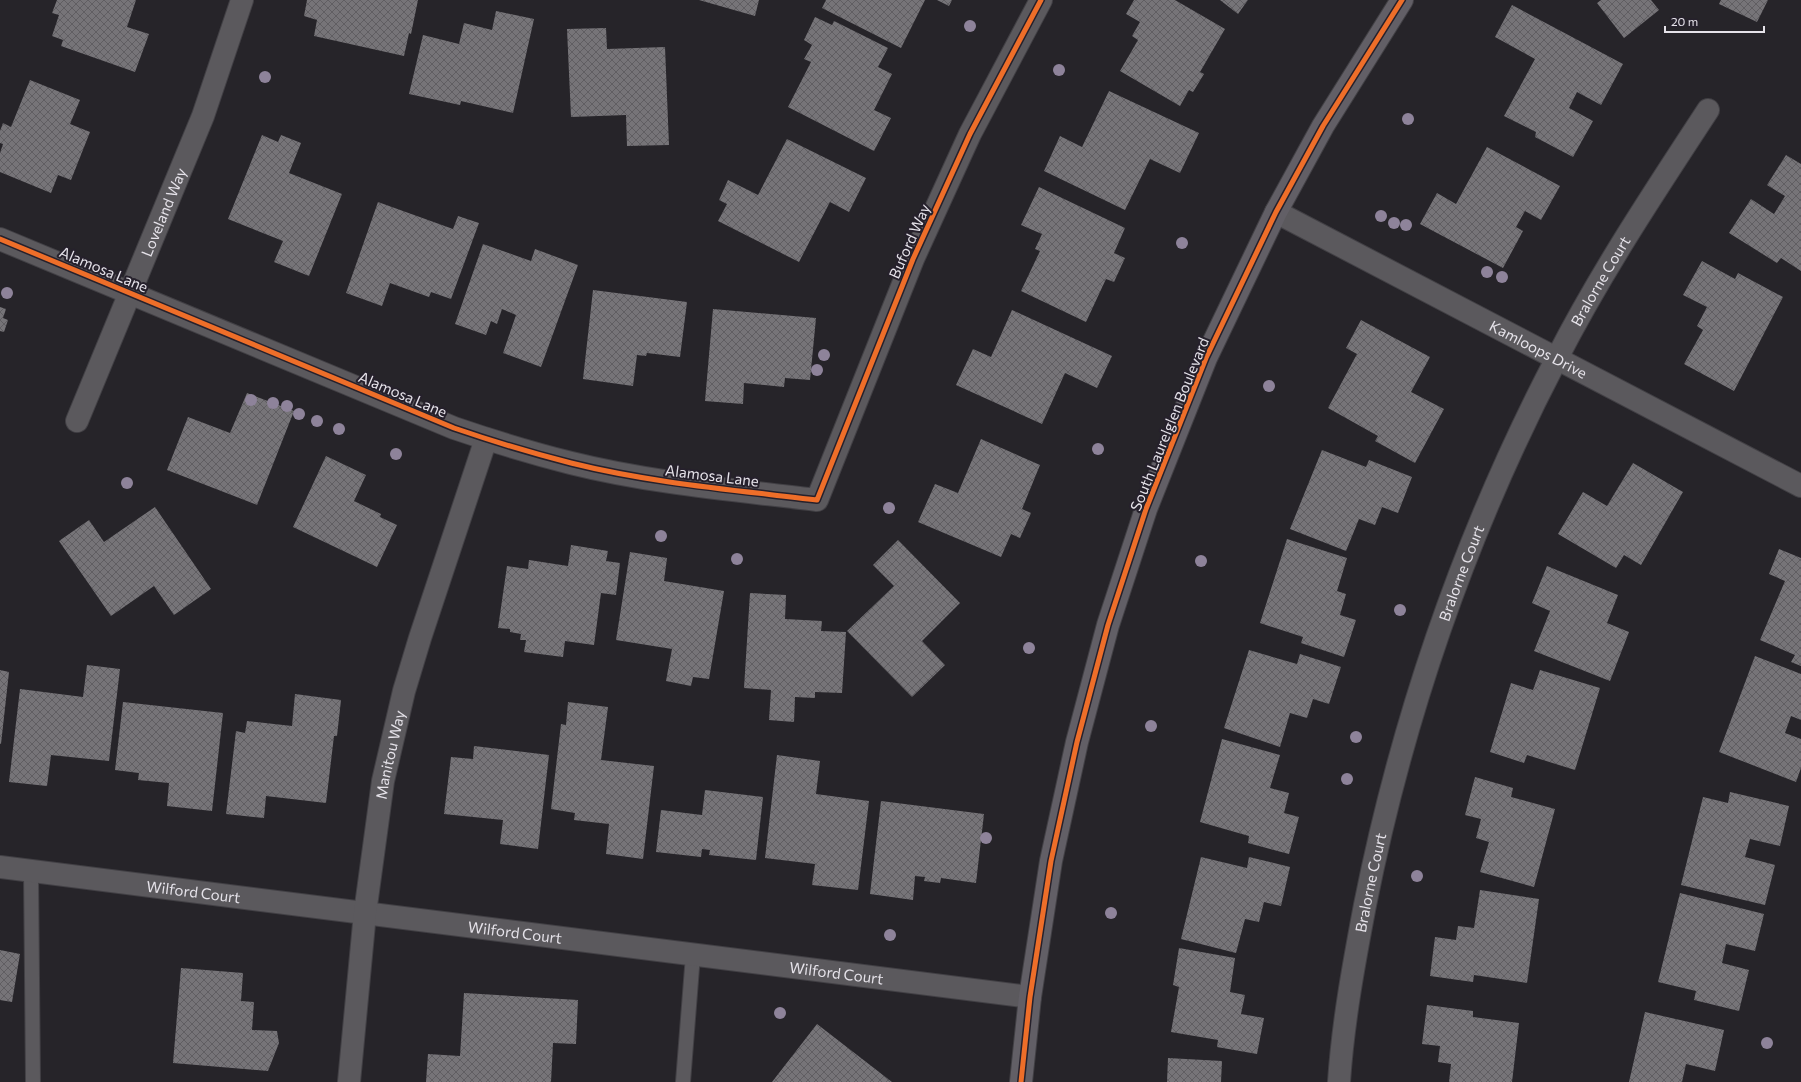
<svg xmlns="http://www.w3.org/2000/svg" width="1801" height="1082" viewBox="0 0 1801 1082" font-family="Commissioner,sans-serif">
	<style>
		.building { fill: url(#building-cross-hatch) }
		.lines { fill: none; stroke-linecap: round; stroke-linejoin: round }
		.lane-casing { stroke: #424045; stroke-width: 16 }
		.street-casing { stroke: #424045; stroke-width: 24 }
		.secondary-casing { stroke: #424045; stroke-width: 24 }
		.lane { stroke: #5b595d; stroke-width: 14 }
		.street { stroke: #5b595d; stroke-width: 22 }
		.secondary { stroke: #625f66; stroke-width: 22 }
		.cycleway-casing { stroke: #26212c; stroke-width: 8 }
		.cycleway { stroke: #ee6e29; stroke-width: 5 }
		.tree { fill: #8e839a }
		.labels { text-anchor: middle; dominant-baseline: central; stroke-width: 4; stroke-linejoin: round; paint-order: stroke }
		.street-label { font-size: 15px; fill: #e5e2e9; stroke: #26212c }
	</style>
	<defs>
		<pattern id="building-cross-hatch" width="8" height="8" patternUnits="userSpaceOnUse"><rect width="8" height="8" fill="#767478"/><path d="M0 0l8 8M0 8l8-8" fill="none" stroke="#605e62"/></pattern>
	</defs>
	<rect width="100%" height="100%" fill="#262429"/>
	<path class="building" d="M57,0H136L127,27L149,34L135,72L61,46L63,40L52,36L59,15L52,13Z
		M307,0H418L411,34L409,33L404,56L314,36L317,20L304,16Z
		M699,0H759L755,16Z
		M826,0H925L901,48L822,8Z
		M937,0H952L949,6Z
		M1134,0H1175L1225,29L1200,72L1204,74L1193,92L1189,90L1180,106L1120,71L1138,40L1132,36L1140,22L1126,14Z
		M1220,0H1248L1238,14Z
		M1601,0H1651L1659,10L1624,38L1597,3Z
		M1721,0H1768L1757,22L1719,4Z
		M1512,5L1623,64L1601,105L1577,92L1569,108L1593,121L1573,157L1535,137L1536,132L1504,116L1535,59L1495,37Z
		M496,11L534,19L513,113L461,101L460,105L409,94L423,35L459,44L464,23L492,30Z
		M815,17L832,25L834,21L888,48L878,67L892,74L874,110L891,118L874,151L788,107L811,62L804,59L812,45L804,40Z
		M606,28L607,49L665,47L669,145L627,146L626,115L571,117L567,29Z
		M30,80L80,100L70,124L90,132L71,180L58,175L51,193L0,172V153L3,144L0,143V131L3,123L11,127Z
		M1109,91L1199,133L1180,173L1150,159L1125,210L1044,171L1060,136L1082,147Z
		M262,135L278,142L281,135L301,143L289,173L342,194L309,276L274,262L283,241L228,219Z
		M787,139L866,178L849,212L830,202L799,262L718,221L727,204L719,200L728,180L758,195Z
		M1487,147L1560,186L1541,220L1525,211L1516,227L1523,231L1503,268L1420,224L1437,193L1456,204Z
		M1786,155L1801,164V271L1781,258L1777,263L1729,233L1751,199L1774,214L1785,196L1767,185Z
		M1039,187L1125,228L1114,253L1125,258L1114,282L1106,279L1086,322L1021,291L1040,251L1035,249L1042,234L1021,225Z
		M378,202L453,229L458,216L479,223L451,299L431,292L429,297L390,283L382,306L346,293Z
		M483,244L531,261L535,249L578,265L541,367L503,353L516,315L502,309L497,324L491,321L486,335L455,324Z
		M1702,261L1735,279L1738,273L1783,297L1734,391L1684,364L1703,330L1697,326L1707,307L1683,295Z
		M593,290L687,302L680,357L647,353L646,356L637,355L633,386L583,379Z
		M0,307L6,309L3,318L8,320L4,332L0,331Z
		M713,309L816,318L810,380L785,378L784,387L744,383L743,404L705,401Z
		M1012,310L1112,356L1097,388L1065,373L1042,424L956,385L973,349L991,357Z
		M1361,320L1430,357L1411,392L1444,409L1415,463L1375,441L1378,436L1328,408L1357,354L1346,348Z
		M247,393L294,411L257,505L167,470L188,417L230,433Z
		M981,439L1040,465L1022,509L1031,513L1020,538L1011,534L1001,557L918,522L935,484L958,493Z
		M1322,450L1366,467L1369,460L1412,477L1398,513L1382,507L1375,525L1359,519L1346,551L1290,529Z
		M326,456L366,475L354,501L381,514L380,517L397,525L377,567L293,527Z
		M1633,463L1683,492L1641,565L1624,555L1616,568L1558,534L1583,492L1607,506Z
		M155,507L211,589L174,615L154,586L111,616L59,541L89,520L104,542Z
		M1287,539L1347,558L1337,591L1346,594L1340,615L1356,620L1344,657L1301,643L1303,637L1260,623Z
		M898,540L960,603L922,641L945,665L912,697L847,631L894,586L873,565Z
		M571,545L608,551L606,561L620,563L616,595L601,593L594,645L565,641L563,657L524,652L526,640H520L521,634L510,632V629L498,628L507,566L528,569L529,560L568,566Z
		M1779,549L1801,558V666L1791,662L1795,655L1760,640L1785,581L1769,574Z
		M630,552L667,558L664,581L724,591L709,679L693,677L691,686L666,681L672,649L616,640Z
		M1547,566L1618,595L1607,623L1629,632L1610,681L1534,651L1550,611L1532,603Z
		M750,593L786,595L785,619L822,621L821,631L846,632L842,693L815,692V698L795,697L794,722L769,720L771,690L744,688Z
		M1249,650L1297,664L1300,654L1341,667L1329,704L1313,699L1307,718L1290,713L1280,747L1224,728Z
		M1755,656L1801,674V720L1791,716L1785,733L1801,739V768L1796,782L1719,752Z
		M87,665L120,669L109,761L51,755L47,786L9,782L20,689L83,697Z
		M0,670L9,672L1,744H0Z
		M1540,670L1600,688L1575,770L1527,755L1524,763L1490,752L1511,683L1533,690Z
		M295,694L341,700L337,736H334L326,803L266,796L264,818L226,814L236,731L245,733L247,721L292,726Z
		M123,702L223,713L212,811L167,806L169,783L138,780L139,773L115,770Z
		M568,702L608,707L601,760L654,766L643,859L606,854L609,824L574,820L575,813L551,809L561,724L566,725Z
		M1222,739L1280,755L1270,788L1289,793L1284,813L1299,817L1289,854L1248,843L1249,836L1200,822Z
		M474,746L549,755L538,849L500,844L503,820L444,814L451,757L473,759Z
		M777,755L820,761L816,794L869,801L858,890L812,885L815,864L765,858Z
		M1475,777L1513,788L1511,797L1555,809L1534,887L1480,872L1489,842L1476,838L1481,819L1465,815Z
		M705,790L763,797L756,860L709,855L710,850L702,849L701,857L656,852L661,810L702,815Z
		M1730,792L1789,806L1780,846L1750,839L1745,857L1775,865L1765,905L1681,885L1703,797L1728,803Z
		M881,801L984,814L976,883L941,878L940,883L924,881L925,877L915,876L913,900L870,894Z
		M1201,857L1247,868L1249,857L1290,867L1281,906L1264,902L1259,922L1245,919L1236,953L1181,939Z
		M1480,890L1539,899L1527,983L1474,975L1473,982L1430,976L1435,937L1456,940L1458,926L1474,928Z
		M1680,893L1764,914L1755,951L1726,944L1722,963L1749,970L1739,1011L1694,1000L1696,991L1658,982Z
		M1179,948L1235,958L1230,992L1245,995L1241,1014L1264,1018L1257,1054L1217,1047L1218,1040L1171,1032L1179,987L1173,985Z
		M0,950L20,954L12,1002L0,1000Z
		M181,968L243,973L241,1001L254,1002L252,1030L277,1031L279,1043L268,1071L173,1063Z
		M464,993L578,1000L576,1044L553,1043L551,1082H426L428,1054L460,1056Z
		M1427,1005L1473,1011V1017L1519,1023L1512,1082H1449L1451,1064L1438,1062L1440,1046L1422,1044Z
		M1645,1012L1724,1030L1715,1071L1686,1064L1682,1082H1629Z
		M817,1024L892,1082H772Z
		M1168,1058L1222,1061L1221,1082H1167Z"/>
	<g class="lines">
		<defs>
			<path id="lane" d="M31,871L33,1082
				M683,1082L693,955"/>
			<g id="street">
				<path id="s1" d="M1276,212L1801,486"/>
				<path d="M0,239L454,428C492,441 531,453 571,463C651,483 735,490 817,500L913,259L970,134L1041,0"/>
				<path id="s2" d="M77,421L203,116L242,0"/>
				<path id="s3" d="M0,867L1030,997"/>
				<path id="s4" d="M349,1082L365,913L383,781L404,691L420,638L486,439"/>
				<path id="s5" d="M1339,1082C1343,1022 1354,963 1365,905C1403,715 1467,530 1557,358C1601,272 1655,191 1708,110"/>
			</g>
			<path id="secondary" d="M1021,1082L1030,997L1051,861L1077,742L1108,625L1146,509L1206,358L1276,212L1323,126L1402,0"/>
		</defs>
		<use href="#lane" class="lane-casing"/>
		<use href="#street" class="street-casing"/>
		<use href="#secondary" class="secondary-casing"/>
		<use href="#lane" class="lane"/>
		<use href="#street" class="street"/>
		<use href="#secondary" class="secondary"/>
		<defs>
			<path id="cycleway" d="M0,239L454,428C492,441 531,453 571,463C651,483 735,490 817,500L913,259L970,134L1041,0
				M1021,1082L1030,997L1051,861L1077,742L1108,625L1146,509L1206,358L1276,212L1323,126L1402,0"/>
		</defs>
		<use href="#cycleway" class="cycleway-casing"/>
		<use href="#cycleway" class="cycleway"/>
	</g>
	<g class="tree">
		<circle cx="970" cy="26" r="6"/>
		<circle cx="1059" cy="70" r="6"/>
		<circle cx="265" cy="77" r="6"/>
		<circle cx="1408" cy="119" r="6"/>
		<circle cx="1381" cy="216" r="6"/>
		<circle cx="1394" cy="223" r="6"/>
		<circle cx="1406" cy="225" r="6"/>
		<circle cx="1182" cy="243" r="6"/>
		<circle cx="1487" cy="272" r="6"/>
		<circle cx="1502" cy="277" r="6"/>
		<circle cx="7" cy="293" r="6"/>
		<circle cx="824" cy="355" r="6"/>
		<circle cx="817" cy="370" r="6"/>
		<circle cx="1269" cy="386" r="6"/>
		<circle cx="251" cy="400" r="6"/>
		<circle cx="273" cy="403" r="6"/>
		<circle cx="287" cy="406" r="6"/>
		<circle cx="299" cy="414" r="6"/>
		<circle cx="317" cy="421" r="6"/>
		<circle cx="339" cy="429" r="6"/>
		<circle cx="1098" cy="449" r="6"/>
		<circle cx="396" cy="454" r="6"/>
		<circle cx="127" cy="483" r="6"/>
		<circle cx="889" cy="508" r="6"/>
		<circle cx="661" cy="536" r="6"/>
		<circle cx="737" cy="559" r="6"/>
		<circle cx="1201" cy="561" r="6"/>
		<circle cx="1400" cy="610" r="6"/>
		<circle cx="1029" cy="648" r="6"/>
		<circle cx="1151" cy="726" r="6"/>
		<circle cx="1356" cy="737" r="6"/>
		<circle cx="1347" cy="779" r="6"/>
		<circle cx="986" cy="838" r="6"/>
		<circle cx="1417" cy="876" r="6"/>
		<circle cx="1111" cy="913" r="6"/>
		<circle cx="890" cy="935" r="6"/>
		<circle cx="780" cy="1013" r="6"/>
		<circle cx="1767" cy="1043" r="6"/>
	</g>
	<g class="labels">
		<g class="street-label">
			<text stroke="none"><textPath href="#s2" startOffset="226">Loveland Way</textPath></text>
			<text transform="translate(909 241) rotate(-66)">Buford Way</text>
			<text transform="translate(104 269) rotate(23)">Alamosa Lane</text>
			<text stroke="none"><textPath href="#s5" startOffset="849">Bralorne Court</textPath></text>
			<text stroke="none"><textPath href="#s1" startOffset="296">Kamloops Drive</textPath></text>
			<text transform="translate(403 394) rotate(23)">Alamosa Lane</text>
			<text transform="translate(1169 424) rotate(-68)">South Laurelglen Boulevard</text>
			<text transform="translate(712 475) rotate(7)">Alamosa Lane</text>
			<text stroke="none"><textPath href="#s5" startOffset="525">Bralorne Court</textPath></text>
			<text stroke="none"><textPath href="#s4" startOffset="330">Manitou Way</textPath></text>
			<text stroke="none"><textPath href="#s5" startOffset="202">Bralorne Court</textPath></text>
			<text stroke="none"><textPath href="#s3" startOffset="195">Wilford Court</textPath></text>
			<text stroke="none"><textPath href="#s3" startOffset="519">Wilford Court</textPath></text>
			<text stroke="none"><textPath href="#s3" startOffset="843">Wilford Court</textPath></text>
		</g>
	</g>
	<path d="M1665 26v6h99v-6" fill="none" stroke="#e5e2e9" stroke-width="2"/>
	<text x="1671" y="26" font-size="12" fill="#e5e2e9" stroke="#26212c" stroke-width="3" paint-order="stroke">20 m</text>
</svg>
